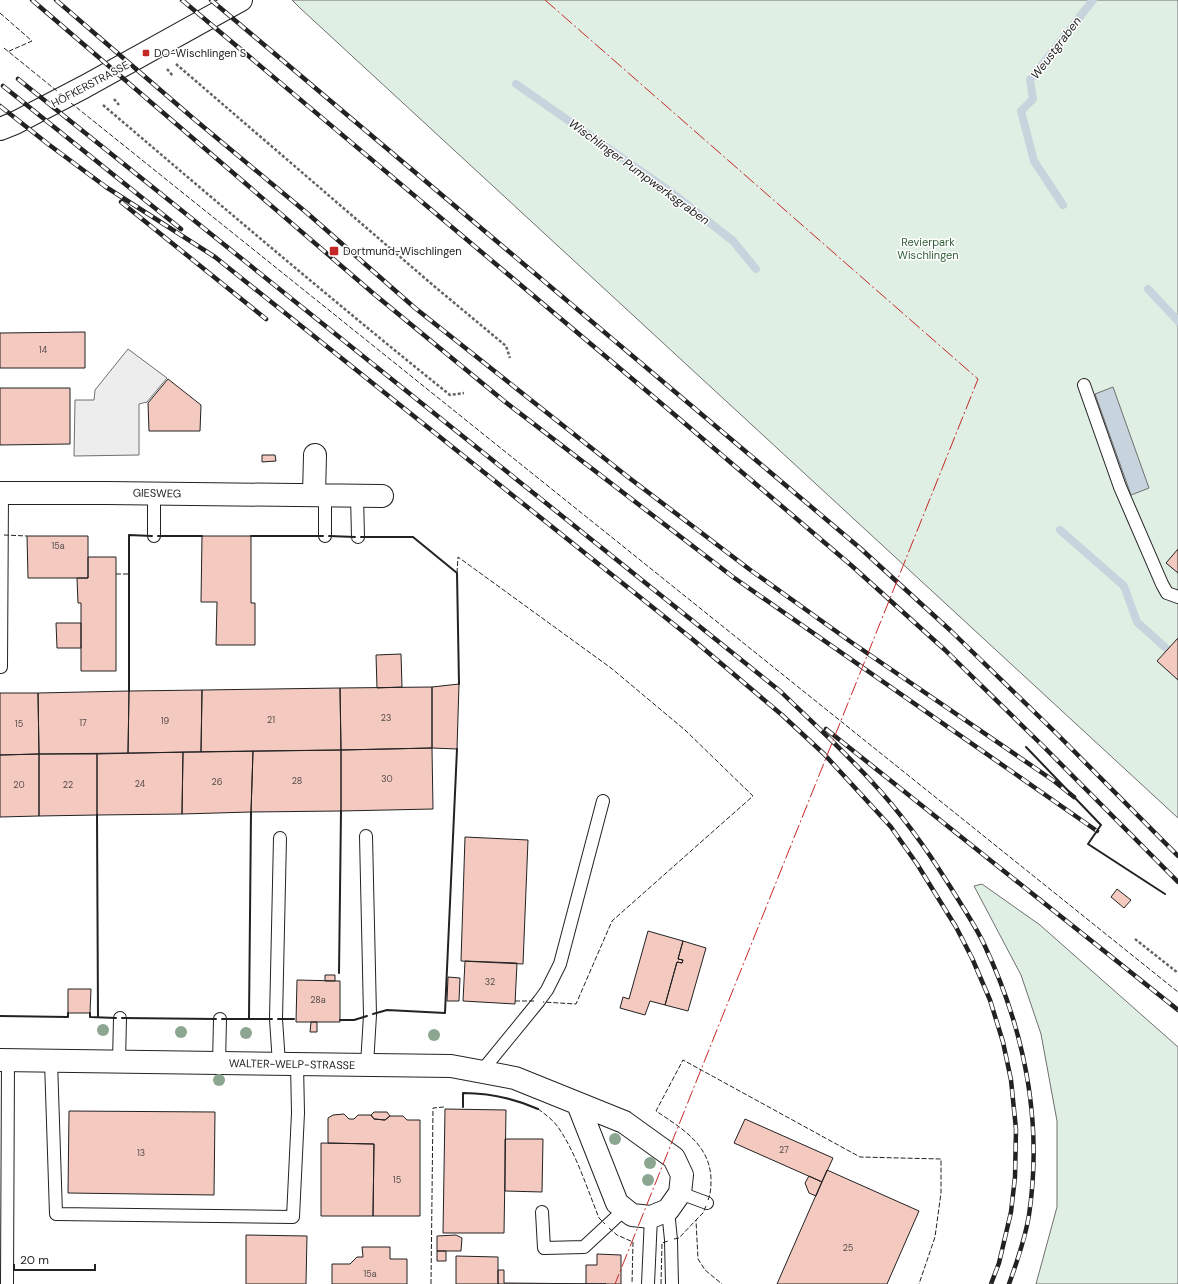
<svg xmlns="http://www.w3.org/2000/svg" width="1178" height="1284" viewBox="0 0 1178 1284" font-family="'DM Sans',sans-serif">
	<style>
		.green { fill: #e0efe3; stroke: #6f6f6f }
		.parking { fill: #ededed; stroke: #6f6f6f }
		.water { fill: #c7d3dd; stroke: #6f6f6f }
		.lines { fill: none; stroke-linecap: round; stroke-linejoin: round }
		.stream { stroke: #c7d3dd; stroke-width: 8 }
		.building { fill: #f3c9c0; stroke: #222 }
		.service-casing { stroke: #222; stroke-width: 14 }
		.minor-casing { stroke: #222; stroke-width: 24 }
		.path { stroke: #646464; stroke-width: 2.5; stroke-dasharray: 3 2; stroke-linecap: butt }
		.service { stroke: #fff; stroke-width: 12 }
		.minor { stroke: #fff; stroke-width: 22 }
		.rail-casing { stroke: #222; stroke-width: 4.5 }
		.rail { stroke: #fff; stroke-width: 3; stroke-dasharray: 9; stroke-linecap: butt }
		.fence { stroke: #222; stroke-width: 1; stroke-dasharray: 5 2; stroke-linecap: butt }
		.wall { stroke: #222; stroke-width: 2 }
		.power { stroke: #c62828; stroke-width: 1; stroke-dasharray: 14 3 2 3; stroke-linecap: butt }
		.tree { fill: #8da692 }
		.poi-dot { fill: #c62828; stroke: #fff; stroke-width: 1.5 }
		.labels { text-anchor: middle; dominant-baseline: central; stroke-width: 3; stroke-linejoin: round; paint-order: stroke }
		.number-label { font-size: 9px; fill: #564c4a }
		.poi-label { font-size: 11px; fill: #222; stroke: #fff; text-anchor: start }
		.street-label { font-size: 11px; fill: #222; stroke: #fff }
		.park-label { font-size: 11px; fill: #2f5e38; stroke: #fff }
		.water-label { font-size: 12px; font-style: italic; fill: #222; stroke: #fff }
	</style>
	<rect width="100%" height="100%" fill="#fff"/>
	<path class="green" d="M292,0H1178V818L300,8Z
		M982,884L1040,925L1178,1047V1284H1036L1057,1207V1121L1041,1034L1021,975L974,886Z"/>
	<path class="parking" d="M128,349L167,378L147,402L139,404V455L74,456L75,400H94L95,390Z"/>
	<path class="water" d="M1113,387L1149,488L1131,495L1095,394Z"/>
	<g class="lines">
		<path class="stream" d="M516,84L671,192L733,241L756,269
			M1063,205L1034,161L1021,111L1033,99L1030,80L1093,0
			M1148,289L1178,321
			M1060,530L1124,586L1137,622L1168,650"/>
	</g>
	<path class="building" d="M85,332V368H0V333Z
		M168,379L201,405L200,431H149L148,403Z
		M0,388H70V444L0,445Z
		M262,455H275L276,461L262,462Z
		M27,536H88V578H28Z
		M202,536H251V603H255V645H216L217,602H201Z
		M1178,549V573L1166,563Z
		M88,557H116V671H81V603H78L77,578H88Z
		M56,623H81V648H57Z
		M1178,638V680L1157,661Z
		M401,654L402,687L377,688L376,655Z
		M459,684L457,749L432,748V687Z
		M432,687V748L341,750L340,688Z
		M340,688L341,750L201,752L202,690Z
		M202,690L201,752L128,753L129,691Z
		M129,691L128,753L39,754L38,693Z
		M0,693H38L39,754L0,755Z
		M432,748L433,809L341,811V750Z
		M341,750V811L251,812L253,751Z
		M253,751L251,812L182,814L183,752Z
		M183,752L182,814L97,815V754Z
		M39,754V816L0,817V755Z
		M39,754H97V815L39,816Z
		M465,837L528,840L523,964L461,961Z
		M1117,889L1131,900L1124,908L1111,897Z
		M648,931L683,941L678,959L683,960L682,963L677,962L665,1005L650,1001L645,1015L620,1008L623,997L629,999Z
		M683,941L706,948L688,1011L665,1005L677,962L682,963L683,960L678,959Z
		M465,961L517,963L515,1004L463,1001Z
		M325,975H335V981H325Z
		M448,977L460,978L459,1001H447Z
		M297,980L340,981V1022H296Z
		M68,989H91L90,1013H68Z
		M311,1022H317V1032H310Z
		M445,1109L506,1110L504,1233H443Z
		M69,1111L215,1112L214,1195L68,1193Z
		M374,1112H387L390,1116L385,1120L374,1119L371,1115Z
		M344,1114L349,1119H354L358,1115H371L374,1119L385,1120L390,1116H403L407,1120H420V1216H373L374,1144L328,1143V1118L333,1115Z
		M745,1119L833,1158L822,1182L734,1143Z
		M505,1139H543L542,1192L505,1191Z
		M321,1143L374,1144L373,1216H321Z
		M827,1170L919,1211L887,1284H777Z
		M809,1176L822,1182L816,1196L809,1193L805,1183Z
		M246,1235L307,1236L306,1284H246Z
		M456,1235L462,1238L461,1251H437V1236Z
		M362,1247H390V1259H407V1284H332V1264H350L357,1257H363Z
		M437,1251H446V1261H437Z
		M597,1254L621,1255V1284H586V1265H597Z
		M456,1256L498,1257V1284H456Z
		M498,1270H504V1283L606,1284H498Z"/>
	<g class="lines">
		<defs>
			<path id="service" d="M1084,385L1120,487L1162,584L1167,593L1178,597
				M154,493V536
				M357,496L358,537
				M325,536V496
				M1,667L2,493
				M366,836L370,1015L367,1065
				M51,1061L56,1214L293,1217L298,1113L297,1064
				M119,1062L120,1018
				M219,1063L220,1019
				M279,1064L276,1019L280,838
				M481,1072L539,1001L547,990L560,964L603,801
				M680,1193L707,1203
				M668,1210L671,1240L672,1284
				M542,1212L544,1248L584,1247L625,1209
				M7,1284L8,1060
				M648,1284L651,1217"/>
			<path id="minor" d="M0,129L15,123L84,87L241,0
				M0,493H106L382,496
				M314,495L315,455
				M0,1060L451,1066L515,1078L624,1122L674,1158L682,1175L680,1193L668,1210L651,1217L632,1215L617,1203L578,1104"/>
		</defs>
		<use href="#service" class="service-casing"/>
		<use href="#minor" class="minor-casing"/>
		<path class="path" d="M176,64L434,286L506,346L510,358
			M167,69L173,76
			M114,99L119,105
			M103,105C218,203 333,301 450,395L464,393
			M1135,939L1178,973"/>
		<use href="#service" class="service"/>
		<use href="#minor" class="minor"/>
		<defs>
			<path id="rail" d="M32,0L374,294L504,401L733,577L1097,831
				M56,0L194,119L307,213L415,308L628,477L749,569L851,642L1054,781L1074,797
				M182,0L655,398L852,566L945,650L1042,745L1178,882
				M211,0L860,548L951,631L1056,733L1178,856
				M18,79L780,691C811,721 843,750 872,782C902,814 928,851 951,888C962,906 975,925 984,944C1024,1029 1043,1121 1029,1215C1025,1239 1017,1262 1009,1284
				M3,86L181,229
				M0,106L48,144L106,187L215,257L691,638L782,715L824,754L891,827L917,864L956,927L972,958L990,1000L1003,1042L1011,1080L1016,1129L1015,1177L1011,1212L999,1263L991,1284
				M121,202L266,319
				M826,729L1178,1010"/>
		</defs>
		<use href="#rail" class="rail-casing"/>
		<use href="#rail" class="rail"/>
		<path class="fence" d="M0,13L32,41L7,52
			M4,48L57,91
			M71,103L1178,992
			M4,535L27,536
			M457,573L458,557L611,668L685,730L753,796L612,921L576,1004L543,1002
			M116,574H130
			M515,1001H535
			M538,1109C545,1114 553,1120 558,1127C576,1153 587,1188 599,1218L605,1224
			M708,1200C711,1193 711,1186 711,1179C710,1144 681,1128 656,1111L683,1060L860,1157L941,1159V1193L935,1237L919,1284
			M706,1206L703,1213L696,1220L698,1259L705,1270L722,1284
			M609,1228L617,1235L633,1242L632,1284
			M674,1239L679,1238L696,1220
			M431,1284L433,1108L444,1107
			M661,1284L662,1243L668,1241"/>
		<path class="wall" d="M158,536H202
			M251,536H323
			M329,536L355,537
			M361,537H413L457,573L459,684
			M129,691V535L152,536
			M1026,747L1101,825L1088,844L1165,894
			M97,815L98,1017
			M339,973L341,811
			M90,1013V1017L116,1018
			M373,1014L387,1010L445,1013L457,749
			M0,1016L68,1017V1013
			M122,1018L216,1019
			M222,1019H272
			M249,1019L251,812
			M278,1019H294
			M340,1020H354L367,1016
			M463,1107V1093C489,1093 513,1098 538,1109"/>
		<path class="power" d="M545,0L978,379L615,1284"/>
	</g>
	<g class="tree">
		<circle cx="103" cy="1030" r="6"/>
		<circle cx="181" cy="1032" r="6"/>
		<circle cx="246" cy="1033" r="6"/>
		<circle cx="434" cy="1035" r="6"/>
		<circle cx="219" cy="1080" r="6"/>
		<circle cx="615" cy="1139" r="6"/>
		<circle cx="650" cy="1163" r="6"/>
		<circle cx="648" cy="1180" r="6"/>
	</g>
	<g class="poi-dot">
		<rect x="142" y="49" width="8" height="8" rx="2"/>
		<rect x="329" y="246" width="10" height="10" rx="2"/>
	</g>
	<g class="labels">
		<g class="number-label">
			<text x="43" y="350">14</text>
			<text x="58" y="546">15a</text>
			<text x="386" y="718">23</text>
			<text x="271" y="720">21</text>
			<text x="165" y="721">19</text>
			<text x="83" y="723">17</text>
			<text x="19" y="724">15</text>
			<text x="387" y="779">30</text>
			<text x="297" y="781">28</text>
			<text x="217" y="782">26</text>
			<text x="140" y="784">24</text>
			<text x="19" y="785">20</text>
			<text x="68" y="785">22</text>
			<text x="490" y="982">32</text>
			<text x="318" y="1000">28a</text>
			<text x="784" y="1150">27</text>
			<text x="141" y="1153">13</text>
			<text x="397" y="1180">15</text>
			<text x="848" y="1248">25</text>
			<text x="370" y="1274">15a</text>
		</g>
		<g class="poi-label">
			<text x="154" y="53">DO-Wischlingen S</text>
			<text x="343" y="251">Dortmund-Wischlingen</text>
		</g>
		<g class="street-label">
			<text transform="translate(90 84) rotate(-28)">HÖFKERSTRASSE</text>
			<text transform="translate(157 493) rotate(1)">GIESWEG</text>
			<text transform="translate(292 1064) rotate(1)">WALTER-WELP-STRASSE</text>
		</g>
		<g class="park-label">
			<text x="928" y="242">Revierpark<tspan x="928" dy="13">Wischlingen</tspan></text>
		</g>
		<g class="water-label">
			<text transform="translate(1056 48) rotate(-53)">Weustgraben</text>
			<text transform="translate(639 172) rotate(36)">Wischlinger Pumpwerksgraben</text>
		</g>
	</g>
	<path d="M14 1264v6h81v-6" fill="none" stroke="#222222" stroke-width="2"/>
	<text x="20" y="1264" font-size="12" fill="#222222" stroke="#ffffff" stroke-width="3" paint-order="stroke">20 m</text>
</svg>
